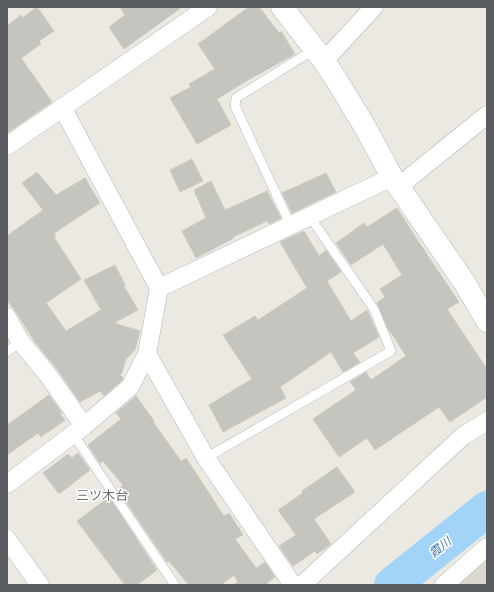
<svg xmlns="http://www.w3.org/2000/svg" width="494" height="592" viewBox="0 0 494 592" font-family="Ubuntu,'Noto Sans JP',sans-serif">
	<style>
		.education { fill: #dbd8cf }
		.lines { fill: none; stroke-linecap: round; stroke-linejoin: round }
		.river { stroke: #a2d4fa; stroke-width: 36 }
		.building { fill: #c6c4be; stroke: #d0cabf }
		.service-casing { stroke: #b1b3b8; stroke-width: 10 }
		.minor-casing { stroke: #b1b3b8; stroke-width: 19 }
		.tertiary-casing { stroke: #b1b3b8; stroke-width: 23 }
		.service { stroke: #fff; stroke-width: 9 }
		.minor { stroke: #fff; stroke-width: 18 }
		.tertiary { stroke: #fff; stroke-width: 22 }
		.labels { text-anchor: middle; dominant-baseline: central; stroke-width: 3; stroke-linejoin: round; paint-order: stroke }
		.water-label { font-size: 12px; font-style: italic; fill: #4275aa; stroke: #fff }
		.quarter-label { font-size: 13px; fill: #6a6f73; stroke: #fff }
	</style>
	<rect width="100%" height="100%" fill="#ebe9e1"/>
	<path class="education" d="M487,556V585H454Z"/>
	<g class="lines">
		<path class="river" d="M392,585L487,509"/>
	</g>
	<path class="building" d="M37,7L54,31L39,41L41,44L21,58L52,102L7,133V26L21,15L22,18Z
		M120,7H182L124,49L109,27L125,15Z
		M249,7H259L279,33L281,31L295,54L248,80L217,99L231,125L197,144L170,98L191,87L189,84L215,69L198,44Z
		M192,159L203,181L180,192L170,170Z
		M37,172L56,195L85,178L100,203L54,233L56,236L54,237L81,279L46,303L66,331L101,310L84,280L115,265L125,285L124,286L138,310L114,323L140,331L135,350L126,359L122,373L120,375L123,378L122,380L104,396L100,391L80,402L57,369L35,342L16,312L7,300V236L43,210L22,183Z
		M326,173L336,192L292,213L282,193Z
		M211,181L225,210L267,191L281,218L269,224L267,221L233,237L234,238L196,258L182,231L206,218L194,190Z
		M397,208L418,241L459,302L447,309L487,369V397L450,422L439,407L375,450L367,438L339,457L313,419L356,390L350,382L366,372L371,380L406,356L390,331H389L377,303L385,297L380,289L402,275L383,244L351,265L336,243L364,223L367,227Z
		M304,231L319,256L326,250L341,272L327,281L351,321L367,310L379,337L353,353L360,362L343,372L331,352L280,387L286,398L223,432L209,405L252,379L223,335L255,316L258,320L307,288L280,242Z
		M49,395L62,413L60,414L65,420L41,437L38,433L7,455V425Z
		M136,396L154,421L153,422L181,461L186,458L224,516L229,513L243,535L235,539L256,568L265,562L275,577L267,583L269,585H233L238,582L234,575L221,585H189L169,561L167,562L118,490L123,485L103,461L100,463L88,445L121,419L116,413Z
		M78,453L90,470L59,494L43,473L68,454L72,458Z
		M337,467L355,492L314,519L331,544L317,554L315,551L293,566L279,546L296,535L278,510L303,493L302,491Z
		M109,497L157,570L137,585H125L77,521Z"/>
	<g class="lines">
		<defs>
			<path id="service" d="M291,226L235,106L236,98L315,49
				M7,352L20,341
				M73,434L175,585
				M206,458L391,351L374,309L310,217"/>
			<path id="minor" d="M324,61L374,7
				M62,107L159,288
				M7,146L208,7
				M398,187L487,115
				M7,317L20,341L48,375L84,426
				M147,354L206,458L293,585
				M7,484L84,426L130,387L147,354L159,288L392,177
				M7,539L40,585
				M302,585L463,436L487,421
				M444,585L487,547"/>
			<path id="tertiary" d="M282,7L324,61L339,84L365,127L392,177L464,282L487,321"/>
		</defs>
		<use href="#service" class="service-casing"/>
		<use href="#minor" class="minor-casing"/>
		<use href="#tertiary" class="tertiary-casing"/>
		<use href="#service" class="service"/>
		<use href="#minor" class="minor"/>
		<use href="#tertiary" class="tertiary"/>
	</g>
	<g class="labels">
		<g class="water-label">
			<text transform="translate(440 547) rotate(-39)">霞川</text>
		</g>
		<g class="quarter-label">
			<text x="102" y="495">三ツ木台</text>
		</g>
	</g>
	<rect width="494" height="592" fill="none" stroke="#595d61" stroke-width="16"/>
</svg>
